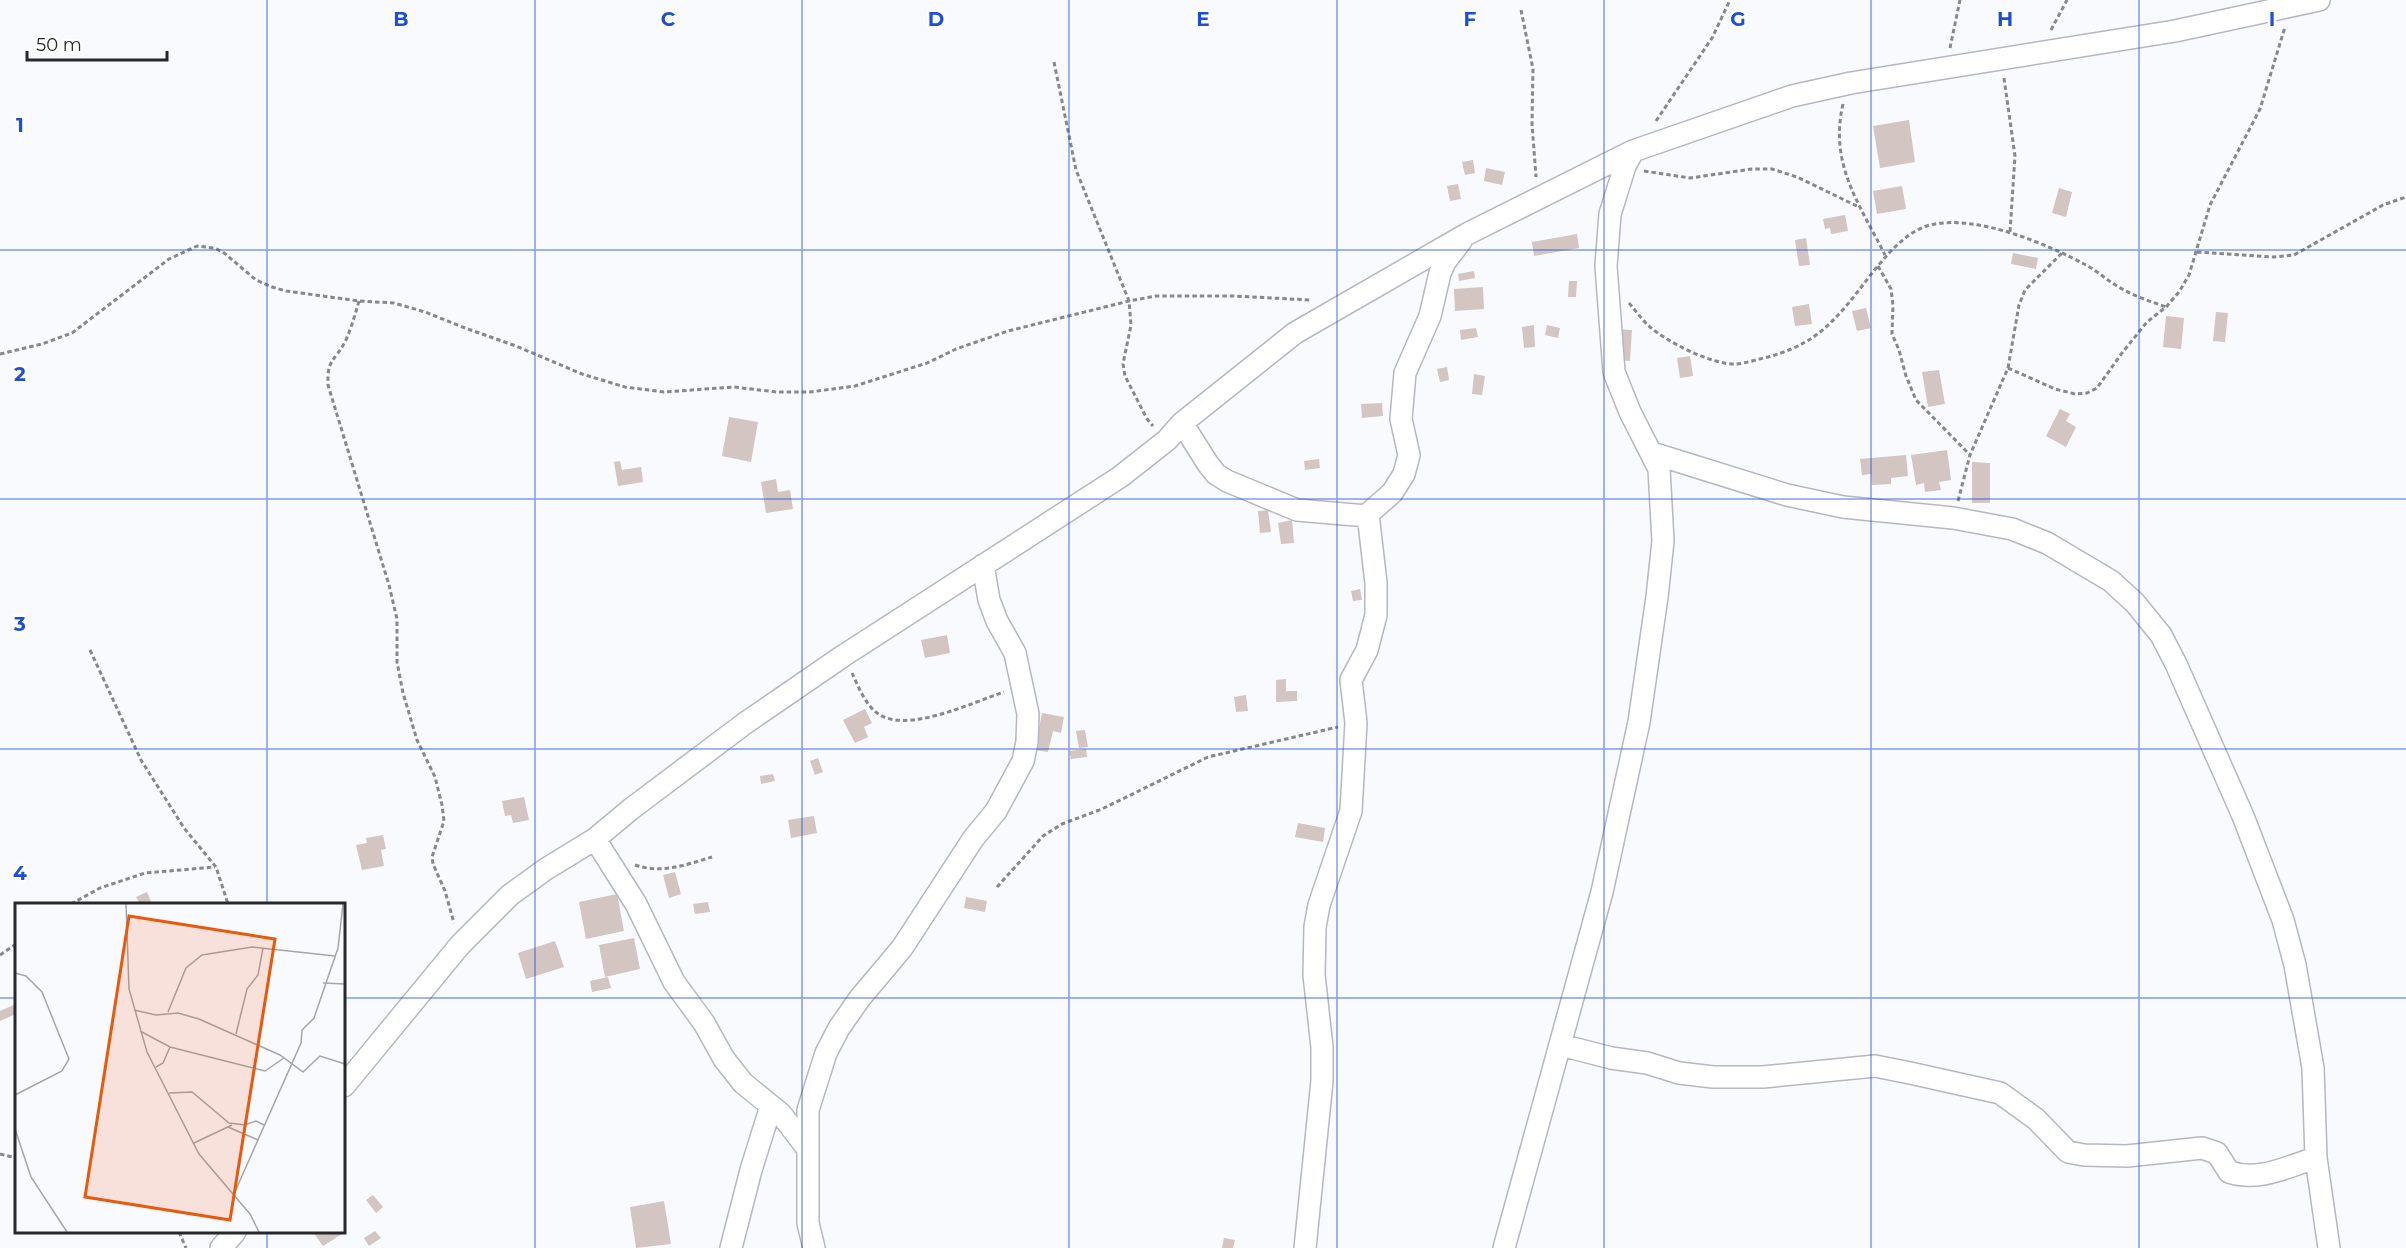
<svg xmlns="http://www.w3.org/2000/svg" width="2406" height="1248" viewBox="0 0 2406 1248" font-family="Montserrat,sans-serif">
	<style>
		.building { fill: #d2c5c2 }
		.lines { fill: none; stroke-linecap: round; stroke-linejoin: round }
		.minor-casing { stroke: #b5b7c2; stroke-width: 24 }
		.path { stroke: #87888c; stroke-width: 3; stroke-dasharray: 4.5 3; stroke-linecap: butt }
		.minor { stroke: #fff; stroke-width: 21 }
		.grid { fill: none; stroke: #1d4ed8; stroke-width: 1.5; stroke-opacity: 0.55 }
		.inset-road { fill: none; stroke: #a5a6aa; stroke-width: 1.5 }
		.view { fill: #e8590c; fill-opacity: 0.15; stroke: #e8590c; stroke-width: 3 }
		.inset-edge { fill: none; stroke: #27282c; stroke-width: 3 }
		.grid-label { font-size: 20px; text-anchor: middle; font-weight: bold; fill: #1d4ed8; stroke: #fff; stroke-width: 5; stroke-linejoin: round; paint-order: stroke }
	</style>
	<rect width="100%" height="100%" fill="#f9fafe"/>
	<path class="building" d="M1909,120L1915,162L1880,168L1873,126Z
		M1473,160L1475,173L1465,175L1462,162Z
		M1486,168L1505,172L1502,185L1484,181Z
		M1458,184L1461,199L1450,201L1447,186Z
		M1902,186L1906,209L1877,214L1873,191Z
		M2059,188L2072,192L2066,217L2052,213Z
		M1845,215L1848,231L1831,234L1830,228L1825,229L1823,219Z
		M1577,234L1579,248L1534,256L1532,242Z
		M1806,238L1810,265L1799,266L1795,240Z
		M2013,253L2038,258L2036,269L2011,264Z
		M1474,271L1475,278L1459,281L1458,274Z
		M1569,281H1577L1576,297H1568Z
		M1483,287L1484,309L1455,311L1454,289Z
		M1809,304L1812,324L1795,326L1792,307Z
		M1866,308L1871,328L1857,331L1852,311Z
		M2216,312L2228,313L2225,342L2213,341Z
		M2166,316L2184,318L2181,349L2163,347Z
		M1534,325L1535,347L1524,348L1522,327Z
		M1547,325L1560,328L1558,338L1545,335Z
		M1476,328L1478,337L1461,340L1460,330Z
		M1618,329L1632,330L1630,361L1617,360Z
		M1690,356L1693,376L1680,378L1677,358Z
		M1447,367L1449,380L1440,382L1437,369Z
		M1939,370L1945,404L1928,407L1922,372Z
		M1474,374L1485,376L1482,395L1472,394Z
		M1382,403L1383,416L1362,418L1361,404Z
		M2060,409L2070,414L2066,421L2076,427L2066,447L2046,436Z
		M729,417L758,422L751,462L722,456Z
		M1947,450L1951,480L1939,482L1941,490L1925,492L1924,483L1916,485L1911,455Z
		M1906,455L1908,476L1891,478V484L1872,485L1871,474L1862,475L1860,459Z
		M1319,459L1320,468L1305,470L1304,461Z
		M620,461L622,470L641,467L643,482L618,486L614,462Z
		M1972,462L1990,463V503H1972Z
		M776,479L778,492L790,490L793,509L766,513L761,482Z
		M1268,510L1271,532L1260,533L1258,511Z
		M1292,520L1294,543L1281,544L1278,523Z
		M1360,589L1362,600L1353,601L1351,591Z
		M947,635L950,653L925,658L921,640Z
		M1286,679V691H1297V701L1276,702V680Z
		M1246,695L1248,711L1236,712L1234,697Z
		M865,709L872,723L864,727L868,737L855,743L843,720Z
		M1042,713L1064,717L1061,733L1053,731L1048,752L1035,750Z
		M1085,730L1088,747L1079,748L1076,731Z
		M1086,749L1087,757L1071,759L1069,751Z
		M818,758L823,772L815,775L810,761Z
		M773,774L775,781L761,784L760,776Z
		M524,797L529,820L513,823L511,815L505,816L502,801Z
		M814,816L817,833L791,838L788,820Z
		M1298,823L1325,828L1323,842L1295,837Z
		M383,835L386,849L381,850L384,866L362,870L356,845L367,843L366,838Z
		M675,872L681,894L669,898L663,875Z
		M147,892L152,904H140L136,897Z
		M617,894L624,931L586,939L579,902Z
		M966,897L987,901L985,912L964,908Z
		M708,902L710,912L695,914L693,904Z
		M634,938L640,969L605,977L599,945Z
		M555,941L564,967L526,979L518,953Z
		M608,977L611,988L592,992L590,981Z
		M16,1004V1014L0,1021V1011Z
		M373,1195L383,1207L376,1213L366,1200Z
		M664,1201L671,1244L636,1248L630,1207Z
		M375,1231L381,1238L369,1246L364,1238Z
		M313,1232H345L323,1246Z
		M1224,1238L1235,1240L1233,1248H1222Z"/>
	<g class="lines">
		<defs>
			<path id="minor" d="M1182,423L1208,464L1216,474L1227,481L1297,510L1367,516
				M1652,453L1787,495L1843,507L1953,518L2012,529L2047,543L2111,581L2135,603L2161,635L2176,664L2243,816L2283,920L2295,965L2313,1068L2316,1158L2329,1248
				M595,839L636,904L674,982L704,1023L724,1059L743,1083L781,1114L807,1148
				M1561,1045L1611,1058L1647,1063L1679,1073L1713,1077H1763L1875,1066L1910,1073L2000,1093L2036,1119L2068,1152L2084,1155L2127,1156L2202,1148L2217,1153L2229,1172C2260,1182 2285,1167 2316,1158
				M344,1086L460,945L510,895L546,869L595,839L631,809L744,724L843,656L1120,477L1167,440L1182,423L1295,333L1467,234L1633,151L1792,96L1851,83L2175,31L2319,0
				M221,1248L235,1232
				M731,1248L751,1170L771,1106
				M814,1248L808,1223V1110L826,1053L839,1028L860,998L902,948L973,839L996,811L1023,761L1027,742L1028,714L1015,653L997,621L989,600L983,565
				M1305,1248L1322,1081V1047L1314,975L1315,927L1319,905L1351,811L1356,723L1351,680L1367,650L1376,615V583L1368,514L1392,493L1404,474L1409,455L1401,419L1405,373L1430,316L1440,273L1445,262L1461,241
				M1504,1248L1602,892L1639,722L1657,597L1663,541L1659,469L1630,412L1614,372L1606,266L1610,214L1625,166L1633,151"/>
		</defs>
		<use href="#minor" class="minor-casing"/>
		<path class="path" d="M1521,10L1533,69L1532,124L1536,177
			M2051,30L2067,0
			M1950,48L1960,0
			M1054,62L1076,170L1129,301L1131,325L1123,364L1125,376L1147,419L1153,426
			M2004,78L2015,156L2010,232
			M1843,104C1829,164 1859,203 1885,255
			M1656,121L1712,38L1730,0
			M1644,171L1690,178L1752,169H1772L1797,177L1861,208
			M2197,252L2273,257L2294,255L2383,205L2406,197
			M1878,266L1891,289L1893,305L1892,334L1899,350L1906,376L1916,400L1970,455
			M359,301C355,315 351,329 345,342C334,362 327,359 328,385L389,585L397,619V662L403,693L417,740L435,777L442,805L444,821L432,857L433,864L445,891L454,923
			M1629,303C1636,311 1642,320 1650,327C1669,343 1712,365 1737,364C1747,363 1758,359 1768,357C1797,349 1817,338 1837,316C1864,289 1892,235 1930,225C1976,214 2045,243 2086,265C2099,272 2110,283 2124,290C2137,297 2152,302 2166,307
			M0,354L42,344L72,333L169,259L197,246L214,248L223,252L256,280L272,287L286,291L359,301L394,303L425,312L465,328L516,346L582,374L625,387L664,392L734,387L777,392H810L855,386L927,363L956,349L1008,331L1129,301L1156,296H1233L1311,300
			M2008,368L2055,389L2075,394L2087,393L2097,388L2122,353L2147,322L2166,307L2179,292L2189,275L2210,205L2260,109L2285,27
			M1958,501L1970,455L2008,368L2019,305L2025,290L2062,253
			M90,650L141,760L184,828L216,867L228,904
			M852,673C858,686 865,704 877,713C906,735 973,702 1004,692
			M635,865C662,874 685,865 712,857
			M997,887L1043,836L1062,824L1102,809L1208,757L1338,727
			M71,904L100,888L145,873L215,867
			M0,955L16,944
			M0,1154L16,1158
			M179,1232L186,1248"/>
		<use href="#minor" class="minor"/>
	</g>
	<path class="grid" d="M267,0V904M535,0V1248M802,0V1248M1069,0V1248M1337,0V1248M1604,0V1248M1871,0V1248M2139,0V1248M0,250H2406M0,499H2406M0,749H2406M0,998H16M344,998H2406M267,1232V1248"/>
	<g transform="translate(15 903)">
		<rect width="330" height="330" fill="#f9fafe"/>
		<path class="inset-road" d="M111,1L114,86L132,149L184,251L235,311L244,329M0,70L11,73L27,89L54,156L47,168L0,192M308,80L330,81M119,107L141,112L163,110L184,116L265,152L288,169L305,153L330,161M153,109L171,65L187,52L237,44L320,53M125,128L155,144L250,168L269,155M221,131L232,86L243,72L248,45M141,164L148,160L155,144M154,190L177,189L214,220L230,222L241,218L249,222M213,224L243,237M0,226L16,274L52,329M179,240L217,222M219,291L286,140L287,127L299,115L323,45L328,1"/>
		<path class="view" d="M114,13L260,36L215,317L70,294Z"/>
		<rect width="330" height="330" class="inset-edge"/>
	</g>
	<g class="grid-label">
		<text x="401" y="26">B</text>
		<text x="668" y="26">C</text>
		<text x="936" y="26">D</text>
		<text x="1203" y="26">E</text>
		<text x="1470" y="26">F</text>
		<text x="1738" y="26">G</text>
		<text x="2005" y="26">H</text>
		<text x="2272" y="26">I</text>
		<text x="20" y="132">1</text>
		<text x="20" y="381">2</text>
		<text x="20" y="631">3</text>
		<text x="20" y="880">4</text>
	</g>
	<path d="M27 51v9h140v-9" fill="none" stroke="#27282c" stroke-width="3"/>
	<text x="36" y="51" font-size="18" fill="#27282c" stroke="#ffffff" stroke-width="4.5" paint-order="stroke">50 m</text>
</svg>
